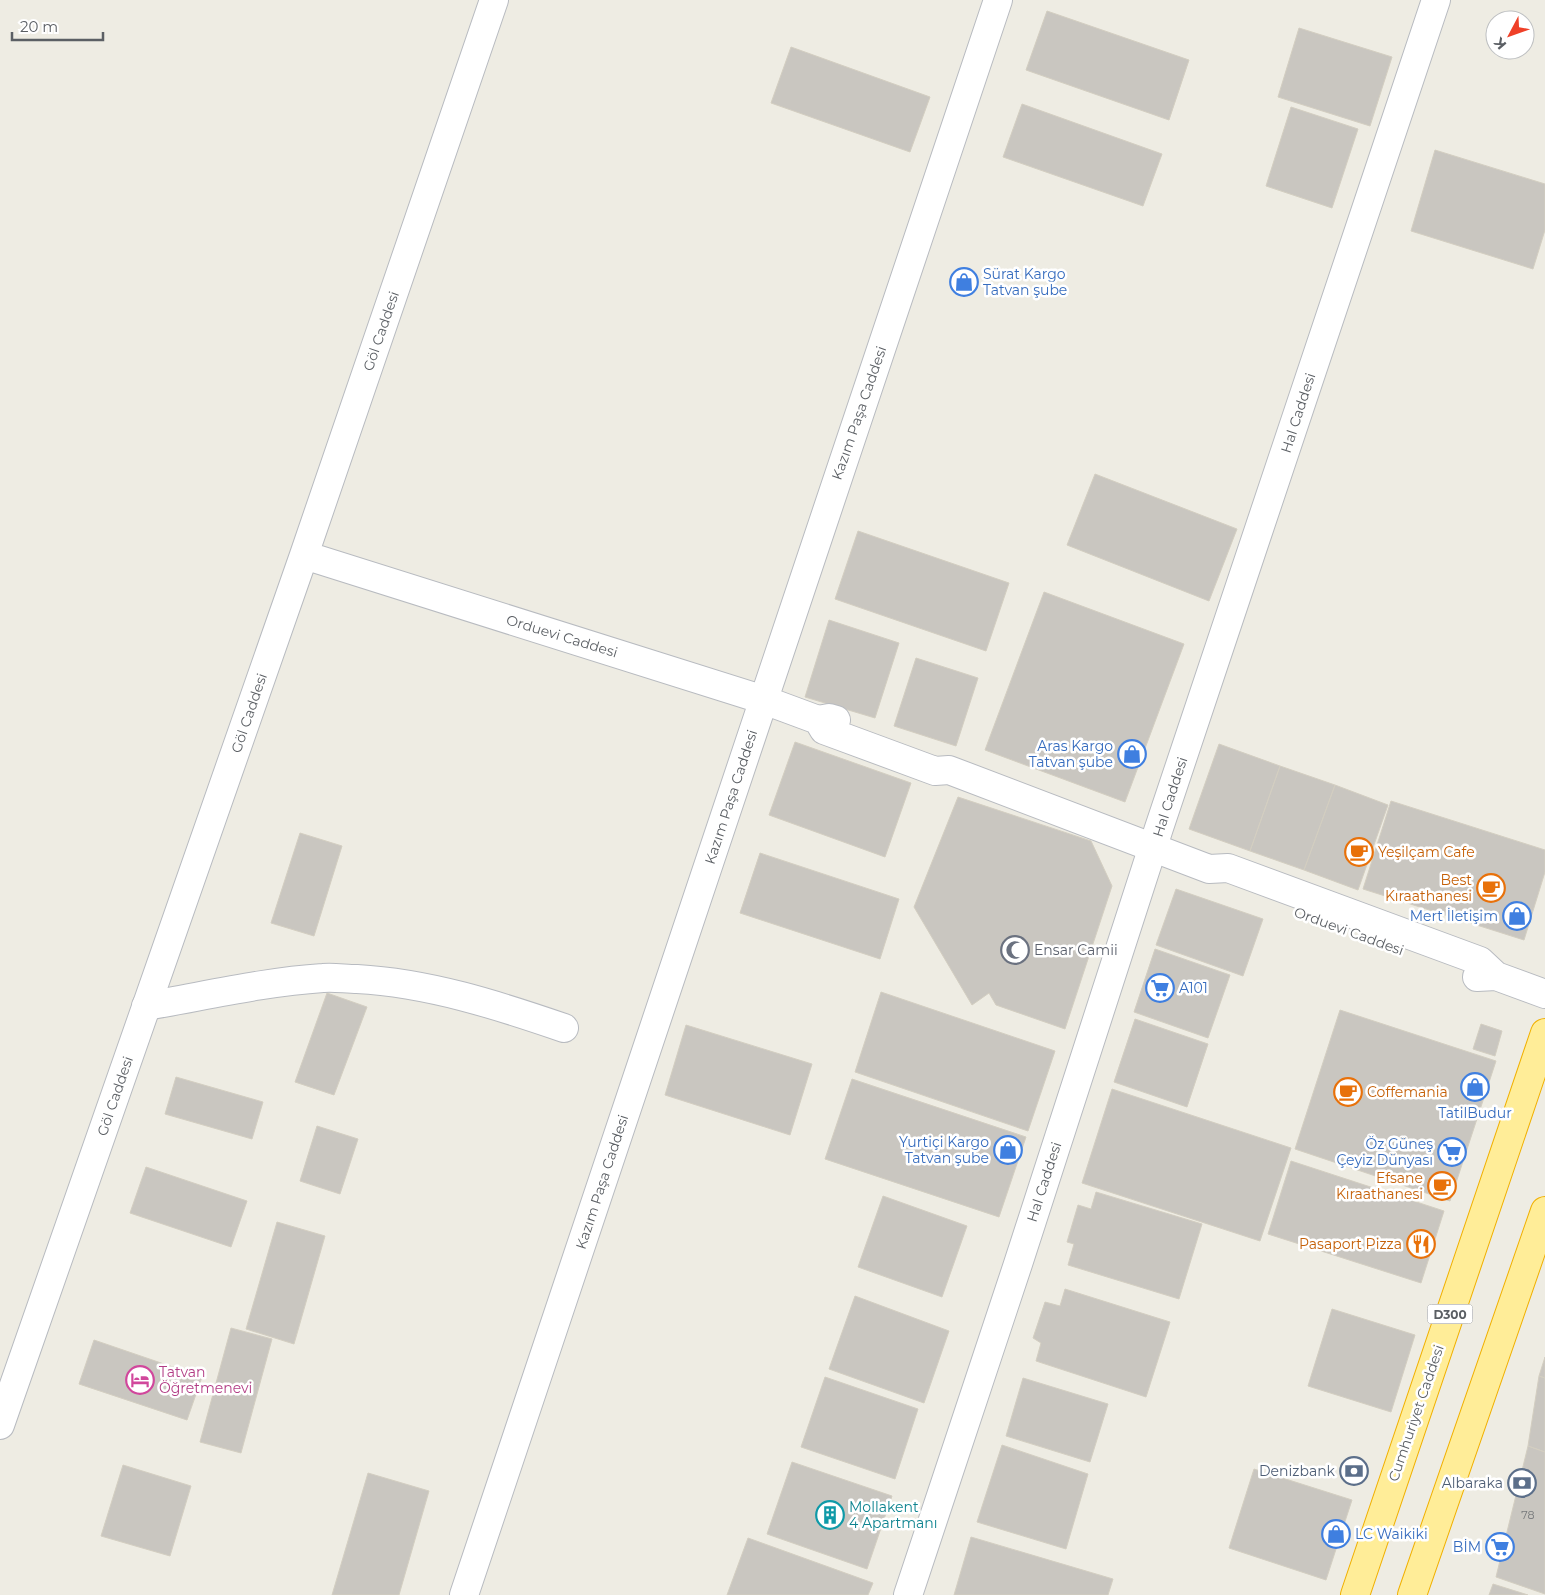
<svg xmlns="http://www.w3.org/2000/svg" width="1545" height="1595" viewBox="0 0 1545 1595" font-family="Montserrat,sans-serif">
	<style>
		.building { fill: #c9c6c0; stroke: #d3cec1 }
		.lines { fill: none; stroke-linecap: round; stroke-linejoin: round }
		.minor-casing { stroke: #b8bbc0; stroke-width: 30 }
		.tertiary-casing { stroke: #b8bbc0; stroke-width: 30 }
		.trunk-casing { stroke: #f1b000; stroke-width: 30 }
		.minor { stroke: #fff; stroke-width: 28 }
		.tertiary { stroke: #fff; stroke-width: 28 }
		.trunk { stroke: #ffed98; stroke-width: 28 }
		.labels { text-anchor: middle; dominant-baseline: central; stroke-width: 5; stroke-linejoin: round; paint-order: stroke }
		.number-label { font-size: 11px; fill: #76797b }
		.shield { fill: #fff; stroke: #8c8f92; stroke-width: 1 }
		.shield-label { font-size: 12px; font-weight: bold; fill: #5b5f64 }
		.shop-label { font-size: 14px; fill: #366cbe; stroke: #fff; text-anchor: end }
		.street-label { font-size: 14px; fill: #5b5f64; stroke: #fff }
		.food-label { font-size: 14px; fill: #c56008; stroke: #fff; text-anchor: end }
		.worship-label { font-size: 14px; fill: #5b616d; stroke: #fff; text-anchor: start }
		.hotel-label { font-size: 14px; fill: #b23c85; stroke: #fff; text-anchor: start }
		.service-label { font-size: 14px; fill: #4e5e75; stroke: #fff; text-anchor: end }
		.culture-label { font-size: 14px; fill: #0d838f; stroke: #fff; text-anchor: start }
	</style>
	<rect width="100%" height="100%" fill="#eeece3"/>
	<path class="building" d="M1047,11L1189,60L1169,120L1026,70Z
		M1299,28L1392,57L1370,126L1278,97Z
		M791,47L930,97L910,152L771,103Z
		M1022,104L1162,154L1143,206L1003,157Z
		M1291,107L1358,129L1332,208L1266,186Z
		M1435,150L1545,184V230L1533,269L1411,231Z
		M1095,474L1237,529L1209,601L1067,545Z
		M858,531L1009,583L986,651L835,599Z
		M1044,592L1184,644L1125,802L985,750Z
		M829,620L899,643L875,718L805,697Z
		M916,658L978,678L956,746L894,726Z
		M795,742L911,783L885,857L769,815Z
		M1219,744L1280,766L1250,851L1189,829Z
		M1280,766L1335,785L1304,870L1250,851Z
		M1335,785L1388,805L1358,890L1304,870Z
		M958,797L1091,841L1112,886L1065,1029L996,1005L989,993L972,1005L914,907Z
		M1391,801L1545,850V872L1524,940L1363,889Z
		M300,833L342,846L314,936L271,923Z
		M760,853L899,899L880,959L740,913Z
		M1176,889L1263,919L1243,976L1156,945Z
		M1155,949L1230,975L1208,1038L1134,1012Z
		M881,992L1055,1051L1028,1131L855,1072Z
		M327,993L367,1007L334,1095L295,1082Z
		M1340,1010L1496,1061L1450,1201L1295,1149Z
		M1135,1019L1208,1044L1187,1107L1114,1082Z
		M1481,1024L1502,1031L1495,1056L1473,1049Z
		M686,1025L812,1064L790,1135L665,1095Z
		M176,1077L263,1102L252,1139L165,1114Z
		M852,1079L1026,1137L999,1217L825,1159Z
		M1112,1089L1291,1148L1260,1241L1082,1183Z
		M317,1126L358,1139L340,1194L300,1181Z
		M1291,1161L1444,1211L1421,1283L1268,1234Z
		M146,1167L247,1201L231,1247L130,1213Z
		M1096,1192L1202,1224L1179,1299L1068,1265L1074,1244L1067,1242L1078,1205L1091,1209Z
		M883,1196L967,1226L942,1297L858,1267Z
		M277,1222L325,1236L294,1344L246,1329Z
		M1065,1289L1170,1322L1146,1397L1036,1361L1041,1343L1033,1338L1045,1302L1060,1306Z
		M855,1296L949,1331L924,1403L829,1369Z
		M1332,1309L1415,1335L1391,1412L1308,1386Z
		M231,1328L272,1339L241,1453L200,1442Z
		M94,1340L202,1377L187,1420L79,1384Z
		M1545,1357V1378L1539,1376Z
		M1539,1376L1545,1378V1452L1528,1446Z
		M825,1377L918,1409L895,1479L801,1447Z
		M1023,1378L1108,1404L1090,1462L1006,1436Z
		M1002,1445L1088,1474L1066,1549L977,1522Z
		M1528,1446L1545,1452V1594L1496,1577Z
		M792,1462L892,1496L867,1569L767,1534Z
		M123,1465L191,1486L170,1556L101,1536Z
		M1254,1469L1352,1500L1326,1580L1229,1548Z
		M368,1473L429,1491L399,1595H332Z
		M971,1537L1113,1579L1108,1595H954Z
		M748,1538L873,1583L868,1595H727Z
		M1493,1584L1528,1595H1489Z"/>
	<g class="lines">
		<defs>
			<path id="minor" d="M146,1006C205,996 263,982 323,978C334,977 346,979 357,979C429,983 497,1005 564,1028
				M908,1595L1018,1264L1159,828L1436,0"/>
			<path id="tertiary" d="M304,555L764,700L818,720L829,718L836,720
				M818,720L824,730L935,771L949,770L1209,869L1228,868L1480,961L1496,976
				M1477,977L1496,976L1545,994
				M0,1425L304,555L494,0
				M464,1595L998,0"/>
			<path id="trunk" d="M1355,1595L1545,1033
				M1412,1595L1545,1211"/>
		</defs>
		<use href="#minor" class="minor-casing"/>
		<use href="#tertiary" class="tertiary-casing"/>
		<use href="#trunk" class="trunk-casing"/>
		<use href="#minor" class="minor"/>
		<use href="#tertiary" class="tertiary"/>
		<use href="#trunk" class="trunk"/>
	</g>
	<defs>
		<symbol id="shop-ring" viewBox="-11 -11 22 22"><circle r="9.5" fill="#fff" stroke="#3f7fe0" stroke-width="1.5"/><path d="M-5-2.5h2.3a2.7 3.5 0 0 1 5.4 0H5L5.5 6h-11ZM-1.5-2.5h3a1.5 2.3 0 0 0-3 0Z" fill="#3f7fe0"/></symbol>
		<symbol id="cafe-ring" viewBox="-11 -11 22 22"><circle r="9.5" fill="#fff" stroke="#e8710a" stroke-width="1.5"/><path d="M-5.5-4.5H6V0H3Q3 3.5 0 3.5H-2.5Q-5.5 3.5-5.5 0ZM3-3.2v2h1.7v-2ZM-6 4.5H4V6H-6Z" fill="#e8710a"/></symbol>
		<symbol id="mosque-ring" viewBox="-11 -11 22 22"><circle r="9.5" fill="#fff" stroke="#6b7280" stroke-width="1.5"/><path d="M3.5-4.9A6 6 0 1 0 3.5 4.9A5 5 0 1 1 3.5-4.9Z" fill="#6b7280"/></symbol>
		<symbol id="supermarket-ring" viewBox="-11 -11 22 22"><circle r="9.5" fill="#fff" stroke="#3f7fe0" stroke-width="1.5"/><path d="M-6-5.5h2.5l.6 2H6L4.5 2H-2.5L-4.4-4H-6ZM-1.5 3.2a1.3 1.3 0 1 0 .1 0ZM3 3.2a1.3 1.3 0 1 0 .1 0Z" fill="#3f7fe0"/></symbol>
		<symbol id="restaurant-ring" viewBox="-11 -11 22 22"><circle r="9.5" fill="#fff" stroke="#e8710a" stroke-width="1.5"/><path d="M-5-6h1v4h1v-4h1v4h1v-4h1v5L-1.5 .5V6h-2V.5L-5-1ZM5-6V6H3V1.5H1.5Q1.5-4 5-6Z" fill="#e8710a"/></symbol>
		<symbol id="hotel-ring" viewBox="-11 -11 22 22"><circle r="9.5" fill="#fff" stroke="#d1479c" stroke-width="1.5"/><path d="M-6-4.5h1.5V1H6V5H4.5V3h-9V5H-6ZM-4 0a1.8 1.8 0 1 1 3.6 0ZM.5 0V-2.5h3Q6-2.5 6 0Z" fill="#d1479c"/></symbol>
		<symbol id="bank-ring" viewBox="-11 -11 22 22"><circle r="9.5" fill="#fff" stroke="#5c6f8a" stroke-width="1.5"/><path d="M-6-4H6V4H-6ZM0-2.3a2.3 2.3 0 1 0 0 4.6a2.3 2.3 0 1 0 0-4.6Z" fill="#5c6f8a"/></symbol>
		<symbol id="building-ring" viewBox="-11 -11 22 22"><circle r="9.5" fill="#fff" stroke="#0f9aa8" stroke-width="1.5"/><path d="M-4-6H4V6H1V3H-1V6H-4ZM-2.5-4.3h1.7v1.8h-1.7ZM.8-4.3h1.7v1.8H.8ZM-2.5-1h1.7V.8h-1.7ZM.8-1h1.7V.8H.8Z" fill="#0f9aa8"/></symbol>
	</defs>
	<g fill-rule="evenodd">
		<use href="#shop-ring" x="948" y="266" width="32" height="32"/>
		<use href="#shop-ring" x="1116" y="738" width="32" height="32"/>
		<use href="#cafe-ring" x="1343" y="836" width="32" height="32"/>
		<use href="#cafe-ring" x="1475" y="872" width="32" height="32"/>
		<use href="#shop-ring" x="1501" y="900" width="32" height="32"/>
		<use href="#mosque-ring" x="999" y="934" width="32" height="32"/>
		<use href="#supermarket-ring" x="1144" y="972" width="32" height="32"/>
		<use href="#shop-ring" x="1459" y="1071" width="32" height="32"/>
		<use href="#cafe-ring" x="1332" y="1076" width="32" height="32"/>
		<use href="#shop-ring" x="992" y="1134" width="32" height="32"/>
		<use href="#supermarket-ring" x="1436" y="1136" width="32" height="32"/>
		<use href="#cafe-ring" x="1426" y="1170" width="32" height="32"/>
		<use href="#restaurant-ring" x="1405" y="1228" width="32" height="32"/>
		<use href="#hotel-ring" x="124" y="1364" width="32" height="32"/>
		<use href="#bank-ring" x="1338" y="1455" width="32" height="32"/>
		<use href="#bank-ring" x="1506" y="1467" width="32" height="32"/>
		<use href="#building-ring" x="814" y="1499" width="32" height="32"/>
		<use href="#shop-ring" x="1320" y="1518" width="32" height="32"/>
		<use href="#supermarket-ring" x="1484" y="1531" width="32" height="32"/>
	</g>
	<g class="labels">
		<g class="number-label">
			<text x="1528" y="1515">78</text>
		</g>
		<rect class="shield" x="1427.5" y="1304.5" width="45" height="19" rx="4"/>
		<g class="shield-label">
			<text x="1450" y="1314">D300</text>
		</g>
		<g class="shop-label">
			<text x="983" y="274" text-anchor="start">Sürat Kargo<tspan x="983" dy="16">Tatvan şube</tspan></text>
			<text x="1113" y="746">Aras Kargo<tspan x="1113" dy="16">Tatvan şube</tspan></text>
			<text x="1498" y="916">Mert İletişim</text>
			<text x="1179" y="988" text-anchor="start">A101</text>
			<text x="1475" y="1113" text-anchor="middle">TatilBudur</text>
			<text x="989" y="1142">Yurtiçi Kargo<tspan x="989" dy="16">Tatvan şube</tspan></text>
			<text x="1433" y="1144">Öz Güneş<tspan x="1433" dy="16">Çeyiz Dünyası</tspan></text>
			<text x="1355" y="1534" text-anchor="start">LC Waikiki</text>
			<text x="1481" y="1547">BİM</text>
		</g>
		<g class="street-label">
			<text transform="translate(381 331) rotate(-71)">Göl Caddesi</text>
			<text transform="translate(859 413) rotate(-71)">Kazım Paşa Caddesi</text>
			<text transform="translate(1298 413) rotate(-72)">Hal Caddesi</text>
			<text transform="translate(562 636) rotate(17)">Orduevi Caddesi</text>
			<text transform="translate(249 713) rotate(-71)">Göl Caddesi</text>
			<text transform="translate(731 797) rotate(-72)">Kazım Paşa Caddesi</text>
			<text transform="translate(1170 797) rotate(-72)">Hal Caddesi</text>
			<text transform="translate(1349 931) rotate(20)">Orduevi Caddesi</text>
			<text transform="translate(115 1096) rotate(-71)">Göl Caddesi</text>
			<text transform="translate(602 1182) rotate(-72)">Kazım Paşa Caddesi</text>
			<text transform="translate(1044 1182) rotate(-72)">Hal Caddesi</text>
			<text transform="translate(1416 1413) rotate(-71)">Cumhuriyet Caddesi</text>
		</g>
		<g class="food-label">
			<text x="1378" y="852" text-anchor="start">Yeşilçam Cafe</text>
			<text x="1472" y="880">Best<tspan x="1472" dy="16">Kıraathanesi</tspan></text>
			<text x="1367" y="1092" text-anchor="start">Coffemania</text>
			<text x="1423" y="1178">Efsane<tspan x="1423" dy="16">Kıraathanesi</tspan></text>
			<text x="1402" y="1244">Pasaport Pizza</text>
		</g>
		<g class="worship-label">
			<text x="1034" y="950">Ensar Camii</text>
		</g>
		<g class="hotel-label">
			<text x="159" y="1372">Tatvan<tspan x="159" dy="16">Öğretmenevi</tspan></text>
		</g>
		<g class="service-label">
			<text x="1335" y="1471">Denizbank</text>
			<text x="1503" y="1483">Albaraka</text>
		</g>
		<g class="culture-label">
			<text x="849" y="1507">Mollakent<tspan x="849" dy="16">4 Apartmanı</tspan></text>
		</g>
	</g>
	<g transform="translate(1510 35) rotate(229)"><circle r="24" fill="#ffffff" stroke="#bdbfc1"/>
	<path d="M0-4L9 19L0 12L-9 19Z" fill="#ef4028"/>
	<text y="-8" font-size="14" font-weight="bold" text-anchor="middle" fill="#5b5f64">K</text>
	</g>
	<path d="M12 32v8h91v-8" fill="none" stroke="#5b5f64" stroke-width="2.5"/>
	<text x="20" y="32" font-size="15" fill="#5b5f64" stroke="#ffffff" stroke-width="4" paint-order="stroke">20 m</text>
</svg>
